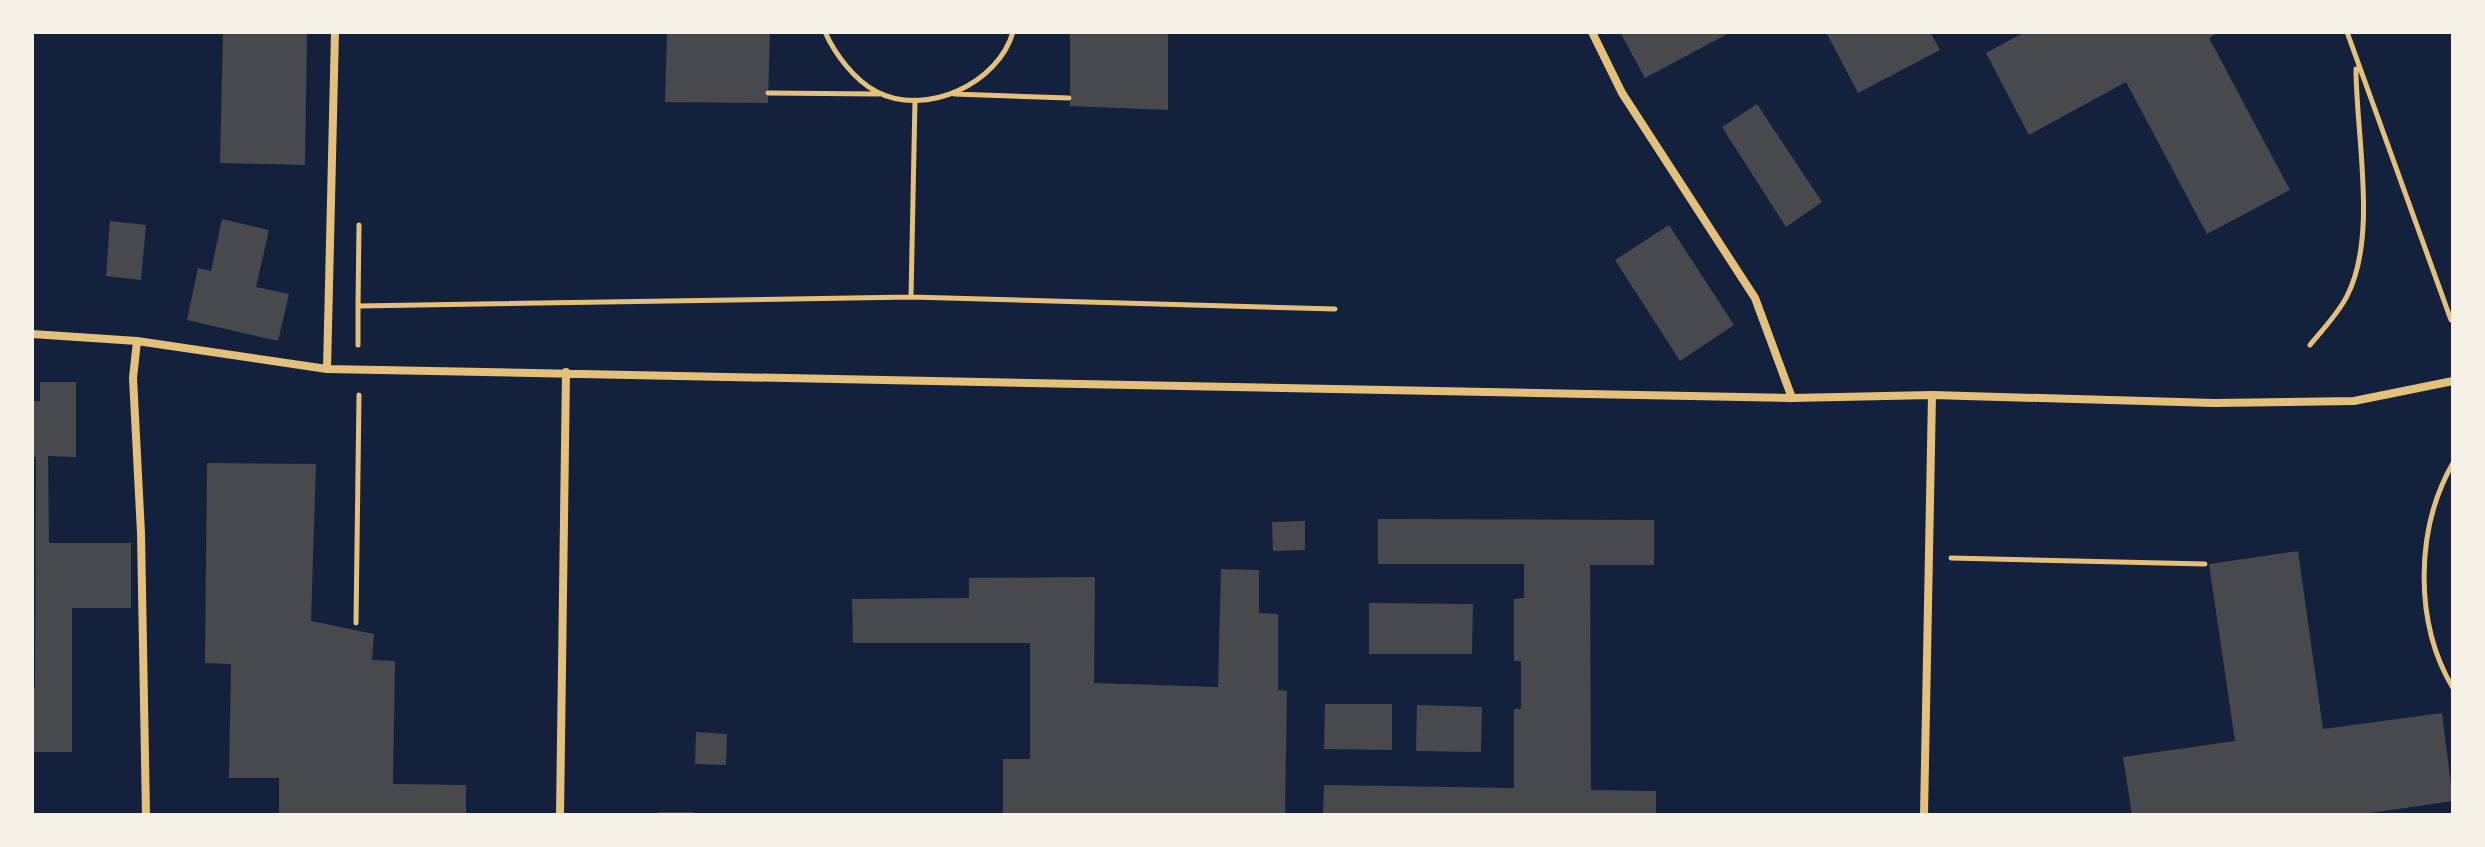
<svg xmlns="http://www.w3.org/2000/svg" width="2485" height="847" viewBox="0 0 2485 847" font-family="Raleway,sans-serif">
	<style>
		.building { fill: #48494c }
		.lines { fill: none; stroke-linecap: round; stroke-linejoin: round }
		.path { stroke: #e5c07b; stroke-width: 5 }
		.minor { stroke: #e5c07b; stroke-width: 8 }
	</style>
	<rect width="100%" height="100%" fill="#14213d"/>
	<path class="building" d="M223,32H307L305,165L220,163Z
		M667,32H770L768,103L665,102Z
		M1070,32H1168V110L1070,106Z
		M1620,32H1731L1645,78Z
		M1826,32H1930L1940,50L1858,93Z
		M2025,32H2219L2209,38L2290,190L2207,234L2126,82L2029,135L1986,53Z
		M1757,104L1822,202L1786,227L1722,127Z
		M222,219L269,230L256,287L289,294L278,341L187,320L198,268L211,271Z
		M110,221L146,225L141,280L106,276Z
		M1669,225L1734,325L1680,361L1615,260Z
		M40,382H76V457L48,456L49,543H131V608H72V752H32V688H35L36,457H32V401H40Z
		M207,463L316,464L311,621L374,634L372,660L395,661L393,784L466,785V815H279V778H229L231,664L205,663Z
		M1378,519L1654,520V565H1590L1591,790L1656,791V815H1323L1324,785L1514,788V709H1521V661H1514V599L1524,598V564H1378Z
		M1305,521V550L1273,551L1272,522Z
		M2298,551L2323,729L2442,713L2453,801L2356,815H2132L2123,757L2235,741L2209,564Z
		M1221,569L1259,570V613L1278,614V690L1287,691L1285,815H1003V759H1030V643H853L852,599L969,598V578L1095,577L1094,683L1218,687Z
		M1369,603L1473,604L1472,654H1369Z
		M1325,704H1392V750L1324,749Z
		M1417,705L1482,707L1481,752L1416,751Z
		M696,732L727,734L726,765L695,764Z
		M659,812H693V815H659Z"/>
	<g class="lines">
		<path class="path" d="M825,32C835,54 854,80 877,92C926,117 998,84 1013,32
			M2347,32L2451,320
			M768,93L879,94
			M954,94L1069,98
			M359,225L358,306L911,297L1335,309
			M911,297L915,100
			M358,306V345
			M2310,345C2322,330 2338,314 2347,296C2378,236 2356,135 2356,69
			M2453,463C2415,529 2414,623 2453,688
			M1951,558L2205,564
			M356,623L359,395"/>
		<path class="minor" d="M1592,32L1622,93L1755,298L1792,398
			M32,334L137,341L327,369L1792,398L1932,395L2214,403L2354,401L2453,381
			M137,341L133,378L141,533L146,815
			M327,369L335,32
			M560,815L566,372
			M1924,815L1932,395"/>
	</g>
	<rect width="2485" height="847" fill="none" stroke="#f6f1e7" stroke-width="68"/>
</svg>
